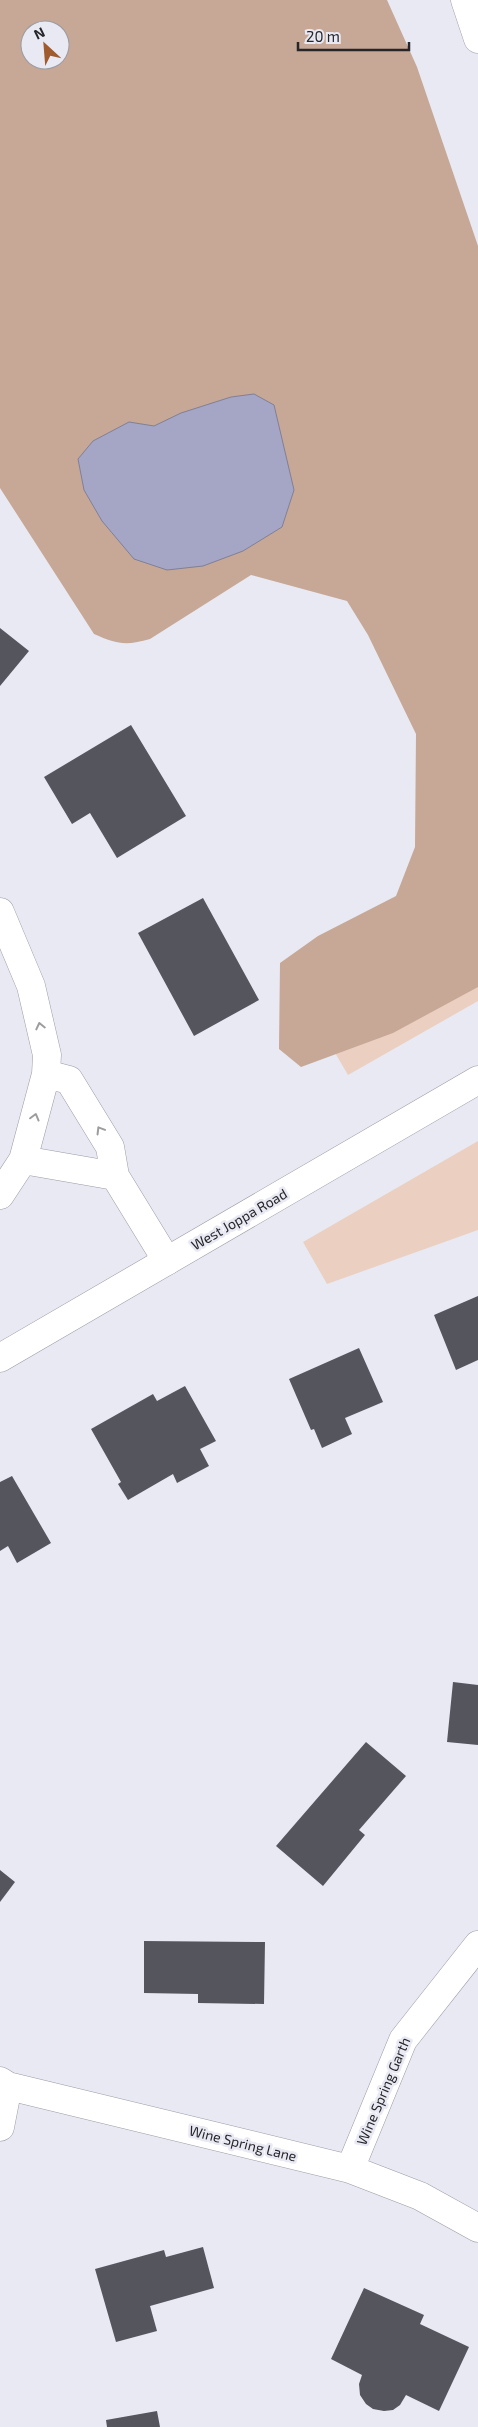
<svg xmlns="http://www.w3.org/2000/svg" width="478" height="2427" viewBox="0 0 478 2427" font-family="'Exo 2',sans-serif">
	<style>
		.green { fill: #ebd0c1 }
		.forest { fill: #c7a795; fill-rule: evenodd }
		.water { fill: #a5a6c6; stroke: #7f8097 }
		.building { fill: #55555e }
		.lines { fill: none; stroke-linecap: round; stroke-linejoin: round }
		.street-casing { stroke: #9b9ca5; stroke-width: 29 }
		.secondary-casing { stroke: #9b9ca5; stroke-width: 29 }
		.primary-casing { stroke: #9b9ca5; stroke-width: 29 }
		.street { stroke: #fff; stroke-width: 28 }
		.secondary { stroke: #fff; stroke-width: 28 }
		.primary { stroke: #fff; stroke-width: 28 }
		.oneway { stroke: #9d9d9f }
		.labels { text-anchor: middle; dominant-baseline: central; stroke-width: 5; stroke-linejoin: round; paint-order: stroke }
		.street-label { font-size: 14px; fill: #26262a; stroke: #e8e9f3 }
	</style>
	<rect width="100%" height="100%" fill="#e8e9f3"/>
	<path class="green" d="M478,879V1001L348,1075L317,1022Z
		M478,1141V1230L327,1284L303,1242Z"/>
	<path class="forest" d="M0,0H387L417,67L478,246V987L393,1033L301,1067L279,1049L280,963L318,936L396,896L415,847L416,734L368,635L347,601L251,575L150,639C126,646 116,644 94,634L0,488ZM30,30H60V60H30Z"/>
	<path class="water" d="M254,394L274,405L294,490L282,527L243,551L203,566L167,570L134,559L102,521L84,490L78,459L93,441L129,422L154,426L181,413L231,397Z"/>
	<path class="building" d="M0,628L29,651L0,686Z
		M131,725L186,816L117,858L90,813L72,824L44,777Z
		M203,898L259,1000L194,1036L138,933Z
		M478,1296V1360L456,1370L434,1315Z
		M359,1348L383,1402L345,1418L352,1434L322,1448L314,1429L311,1430L289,1379Z
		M185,1386L216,1441L200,1449L209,1466L177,1483L173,1474L128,1500L118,1484L121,1482L91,1429L153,1394L157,1401Z
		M12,1476L51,1543L17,1563L8,1546L0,1551V1482Z
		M453,1682L478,1685V1745L447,1742Z
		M366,1742L406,1776L359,1830L365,1835L323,1886L276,1846Z
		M0,1870L15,1882L0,1902Z
		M144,1941L265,1942L264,2004L198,2003V1994L144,1993Z
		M203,2247L214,2288L150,2306L157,2331L116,2342L95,2269L164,2250L166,2257Z
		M364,2288L424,2315L420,2324L469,2347L439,2411L406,2395L400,2405L393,2410L384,2411L373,2409L366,2404L360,2395L359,2384L362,2375L331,2359Z
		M157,2411L160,2427H107L106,2420Z"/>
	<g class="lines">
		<defs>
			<path id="street" d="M0,912L31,986L47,1055L46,1074L23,1160L0,1195
				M46,1074L69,1080L110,1147L115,1176L167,1261
				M23,1160L115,1176
				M0,2081L8,2086L350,2169L420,2196L478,2228
				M0,2127L8,2086
				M350,2169L403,2040L478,1945"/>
			<path id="secondary" d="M0,1358L478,1080"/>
			<path id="primary" d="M465,0L478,39"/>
		</defs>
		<use href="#street" class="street-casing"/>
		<use href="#secondary" class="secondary-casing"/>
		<use href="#primary" class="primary-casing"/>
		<use href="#street" class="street"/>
		<use href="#secondary" class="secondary"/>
		<use href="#primary" class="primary"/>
	</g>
	<defs><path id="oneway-chevron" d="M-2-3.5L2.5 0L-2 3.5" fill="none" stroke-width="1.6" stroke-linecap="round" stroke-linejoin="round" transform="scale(1.25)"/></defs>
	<g class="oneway">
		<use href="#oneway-chevron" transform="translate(40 1026) rotate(-103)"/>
		<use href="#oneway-chevron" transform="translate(35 1117) rotate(-75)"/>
		<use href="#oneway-chevron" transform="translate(100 1130) rotate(-121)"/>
	</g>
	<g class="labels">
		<g class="street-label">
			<text transform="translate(239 1219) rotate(-30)">West Joppa Road</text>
			<text transform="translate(383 2091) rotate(-67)">Wine Spring Garth</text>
			<text transform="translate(243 2143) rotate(14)">Wine Spring Lane</text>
		</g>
	</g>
	<g transform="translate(45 45) rotate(334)"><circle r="24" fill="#e8e9f3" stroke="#9a9ba3"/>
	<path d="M0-4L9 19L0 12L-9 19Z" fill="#9f5a2e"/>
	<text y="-8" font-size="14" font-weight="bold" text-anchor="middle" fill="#26262a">N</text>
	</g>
	<path d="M298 42v8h111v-8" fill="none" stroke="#26262a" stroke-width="2.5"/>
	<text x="306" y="42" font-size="15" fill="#26262a" stroke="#e8e9f3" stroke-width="4" paint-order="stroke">20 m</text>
</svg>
